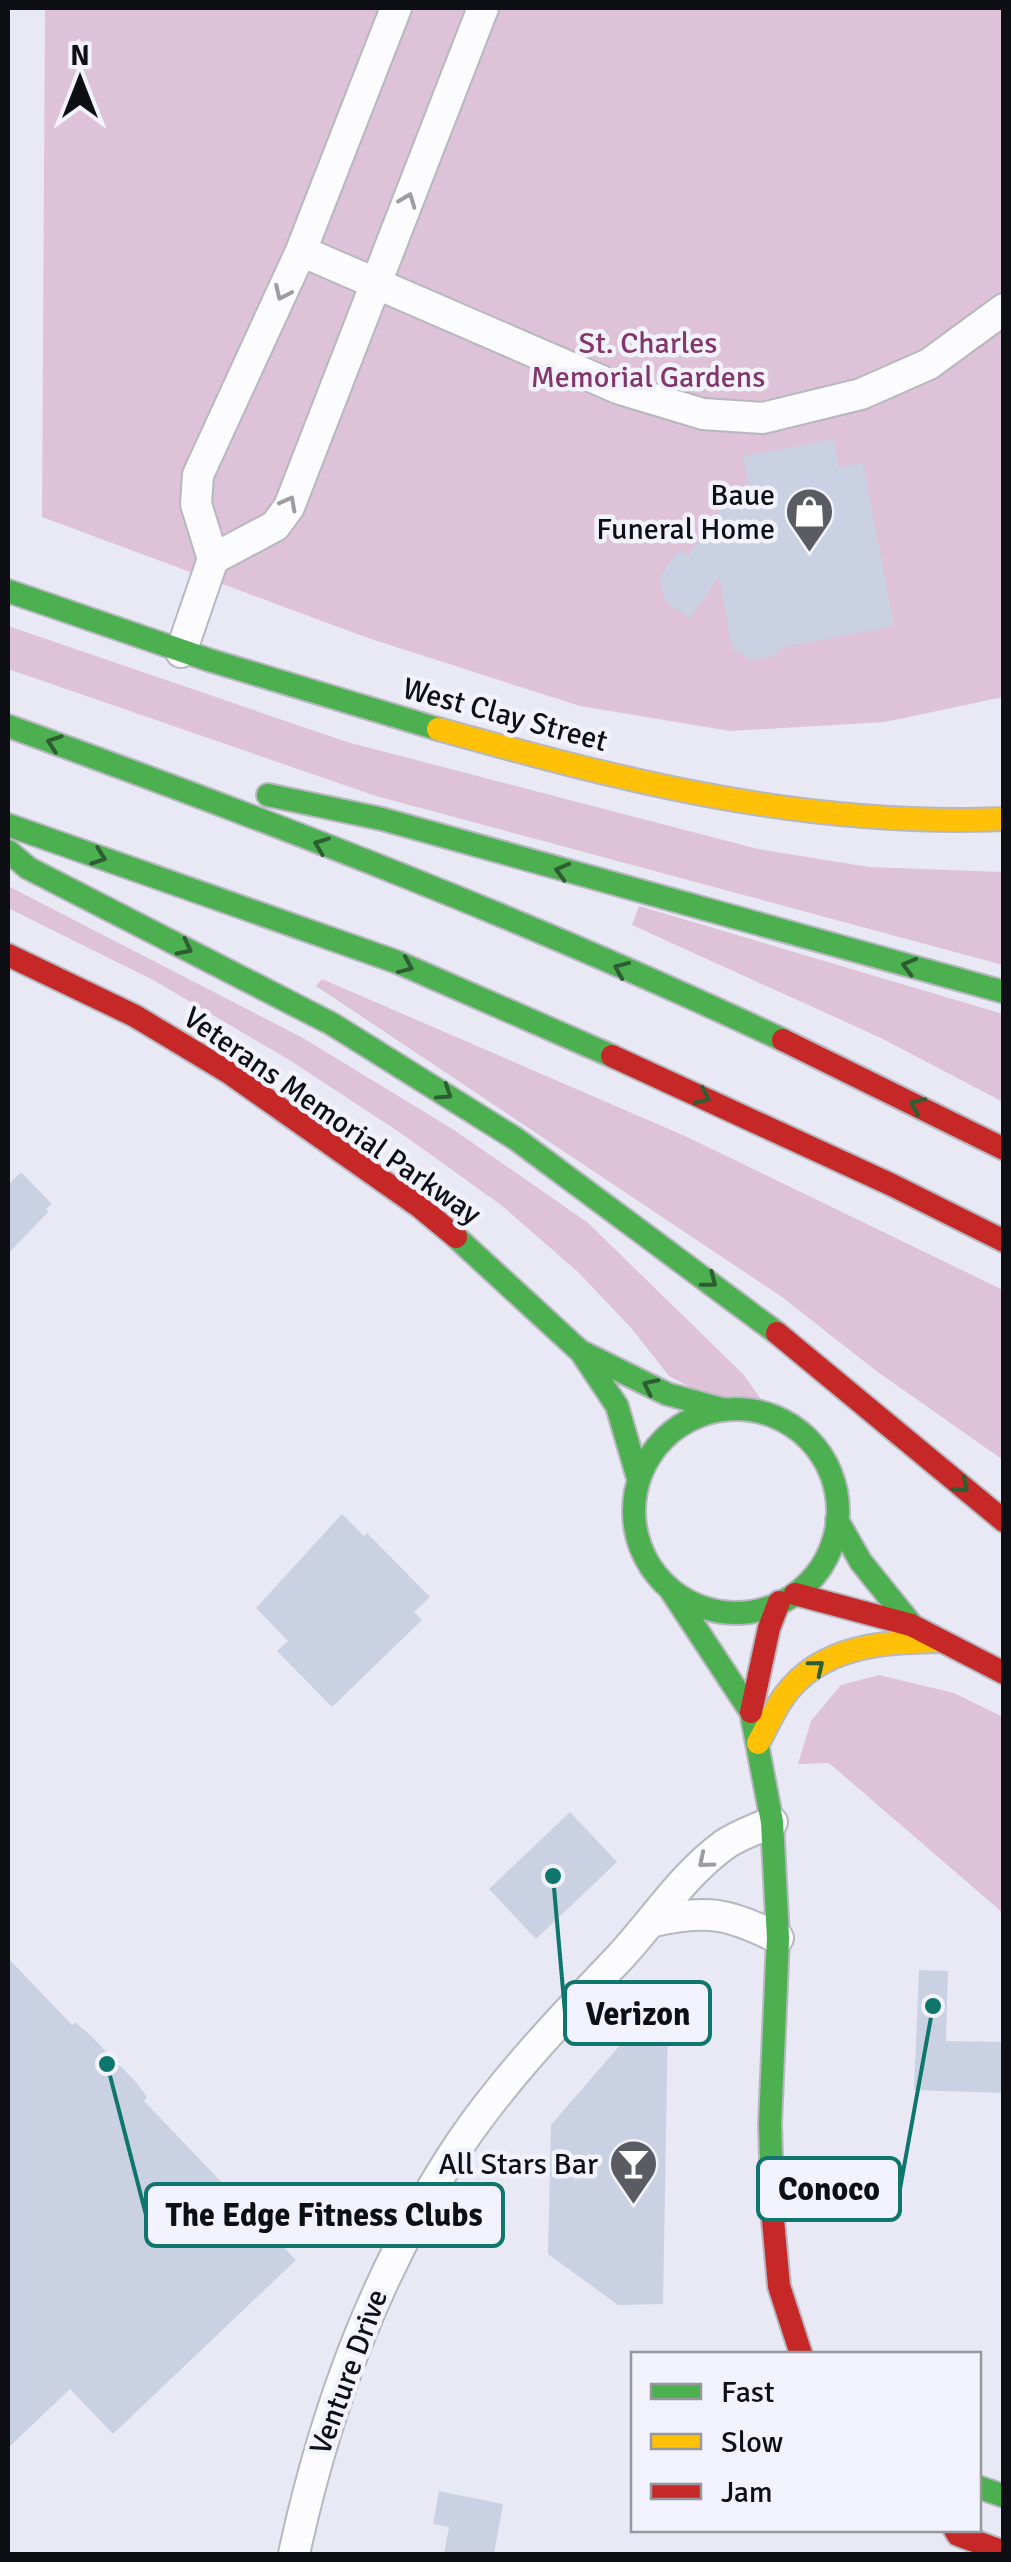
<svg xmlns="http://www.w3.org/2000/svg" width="1011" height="2562" viewBox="0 0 1011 2562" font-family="Signika,sans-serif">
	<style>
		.green { fill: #ddc2d8 }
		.building { fill: #cad1e2 }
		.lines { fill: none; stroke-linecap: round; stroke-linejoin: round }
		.street-casing { stroke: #b7b7c0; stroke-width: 34 }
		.fast-casing { stroke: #b7b7c0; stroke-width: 26 }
		.slow-casing { stroke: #b7b7c0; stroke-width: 26 }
		.jam-casing { stroke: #b7b7c0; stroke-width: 26 }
		.street { stroke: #fcfcfe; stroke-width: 30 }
		.fast { stroke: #4caf50; stroke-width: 22 }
		.slow { stroke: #ffc107; stroke-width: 22 }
		.jam { stroke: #c62828; stroke-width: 22 }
		.oneway { stroke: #9d9da1 }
		.oneway2 { stroke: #2d5e32 }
		.labels { text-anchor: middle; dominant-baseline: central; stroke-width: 9; stroke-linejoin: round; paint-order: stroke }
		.park-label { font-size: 30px; fill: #82366a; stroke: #f2f2fc }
		.poi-label { font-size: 30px; fill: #0e0e15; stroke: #f2f2fc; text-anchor: end }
		.street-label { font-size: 30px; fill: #0e0e15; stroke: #f2f2fc }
		.leader { fill: none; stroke: #0f766e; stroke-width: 4 }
		.callout-dot { fill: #0f766e; stroke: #f2f2fc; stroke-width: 4 }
		.callout { fill: #f2f2fc; stroke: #0f766e; stroke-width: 4 }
		.callout-label { font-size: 32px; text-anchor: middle; font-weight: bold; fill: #0e0e15 }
	</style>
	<rect width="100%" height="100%" fill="#e9e9f5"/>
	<path class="green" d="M45,8H1003V697L885,722L730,731L580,706L368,638L42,517Z
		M8,626L347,742L758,849L869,867L1003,872V965L376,796L8,669Z
		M8,886L303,1038L454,1130L587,1222L743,1374L773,1416L711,1398L669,1376L632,1329L579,1273L501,1205L402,1134L291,1061L155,981L8,908Z
		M639,906L1003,1014V1102L881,1038L632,925Z
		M322,979L685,1136L1003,1290V1460L875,1370L782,1297L316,986Z
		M879,1675L954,1693L1003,1717V1913L829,1763L798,1764L811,1721L841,1685Z"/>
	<path class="building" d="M834,439L839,468L863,463L894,626L780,648L774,656L751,660L732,648L719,577L690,618L665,601L660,577L679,550L688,556L724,503L721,490L748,485L743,456Z
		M21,1172L52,1204L46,1209L49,1211L8,1254V1185Z
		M342,1514L364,1536L367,1533L430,1597L414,1612L422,1620L332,1707L277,1651L288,1641L256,1608Z
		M570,1812L617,1862L536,1939L489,1889Z
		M8,1958L72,2025L75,2022L90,2035L136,2082L147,2097L144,2101L296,2260L113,2434L70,2389L8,2448Z
		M919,1970L948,1971L946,2041L1004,2042V2093L914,2090Z
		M653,2007L668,2021L663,2304L618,2305L548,2254L551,2125Z
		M439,2491L503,2504L494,2554H444L449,2527L433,2524Z"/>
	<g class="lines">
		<defs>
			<path id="street" d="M301,251L620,389L703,414L763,418L861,394L929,364L1004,309
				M213,559L275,526L289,507L483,8
				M181,652L213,559L196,504L198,475L301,251L396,8
				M654,1921C708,1909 730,1914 778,1938
				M294,2554C326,2406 377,2268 462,2141C508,2074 565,2015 621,1956C655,1919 683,1875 724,1845C738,1835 757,1829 772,1822"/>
			<path id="fast" d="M8,591L209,660L438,729
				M8,726C270,821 531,921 783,1040
				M268,795L382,819L1004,992
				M8,825L397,962L612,1056
				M8,851L28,868L332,1024L516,1139L777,1333
				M456,1237L581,1352L617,1406L638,1478
				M582,1352L667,1394L722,1409
				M634 1511a102 102 0 1 1 204 0a102 102 0 1 1-204 0Z
				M837,1520L861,1562L911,1624
				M670,1589L751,1712L772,1822L778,1938L770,2124L773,2220
				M978,2487L1004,2496"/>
			<path id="slow" d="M438,729C628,782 804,827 1004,819
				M758,1743C767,1727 774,1710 785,1695C822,1645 884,1642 941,1641"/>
			<path id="jam" d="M8,955L135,1016L228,1072L420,1207L456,1237
				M783,1040L1004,1149
				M612,1056L892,1185L1004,1241
				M777,1333L1004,1521
				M795,1594L911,1625L1004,1673
				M751,1712L769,1628L779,1602
				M773,2220L779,2286L801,2354
				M955,2530L958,2535L1004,2552"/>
		</defs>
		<use href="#street" class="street-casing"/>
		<use href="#fast" class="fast-casing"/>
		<use href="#slow" class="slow-casing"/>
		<use href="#jam" class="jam-casing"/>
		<use href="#street" class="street"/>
		<use href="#fast" class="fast"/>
		<use href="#slow" class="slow"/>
		<use href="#jam" class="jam"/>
	</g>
	<defs><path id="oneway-chevron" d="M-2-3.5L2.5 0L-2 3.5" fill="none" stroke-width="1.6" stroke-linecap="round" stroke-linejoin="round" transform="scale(2.5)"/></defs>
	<g class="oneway">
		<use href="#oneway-chevron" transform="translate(408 200) rotate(-69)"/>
		<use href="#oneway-chevron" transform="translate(282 293) rotate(115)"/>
		<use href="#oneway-chevron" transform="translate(289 503) rotate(-62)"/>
		<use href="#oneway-chevron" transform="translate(705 1861) rotate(140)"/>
	</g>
	<g class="oneway2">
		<use href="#oneway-chevron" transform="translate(54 743) rotate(-161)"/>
		<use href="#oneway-chevron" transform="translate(321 845) rotate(-159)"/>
		<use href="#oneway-chevron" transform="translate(99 857) rotate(20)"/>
		<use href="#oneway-chevron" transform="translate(562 871) rotate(-164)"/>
		<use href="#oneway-chevron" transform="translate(185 948) rotate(27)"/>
		<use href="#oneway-chevron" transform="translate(406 966) rotate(23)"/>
		<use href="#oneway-chevron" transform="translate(909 966) rotate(-165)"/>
		<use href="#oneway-chevron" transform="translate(621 969) rotate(-157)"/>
		<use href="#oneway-chevron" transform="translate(445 1093) rotate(33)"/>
		<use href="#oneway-chevron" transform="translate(703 1097) rotate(25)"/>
		<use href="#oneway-chevron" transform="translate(917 1105) rotate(-155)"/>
		<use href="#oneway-chevron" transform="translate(710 1281) rotate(38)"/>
		<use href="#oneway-chevron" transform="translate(650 1386) rotate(-154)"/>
		<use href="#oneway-chevron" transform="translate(962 1486) rotate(41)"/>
		<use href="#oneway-chevron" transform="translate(817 1667) rotate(-39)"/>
	</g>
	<defs>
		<symbol id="shop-pin" viewBox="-11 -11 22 30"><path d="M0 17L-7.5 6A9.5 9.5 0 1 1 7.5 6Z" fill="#5b5b63" stroke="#f2f2fc"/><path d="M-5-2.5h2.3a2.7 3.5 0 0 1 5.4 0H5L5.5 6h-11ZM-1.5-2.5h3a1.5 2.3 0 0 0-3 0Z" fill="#fff"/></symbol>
		<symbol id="bar-pin" viewBox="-11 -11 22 30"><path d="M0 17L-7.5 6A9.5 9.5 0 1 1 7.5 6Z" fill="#5b5b63" stroke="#f2f2fc"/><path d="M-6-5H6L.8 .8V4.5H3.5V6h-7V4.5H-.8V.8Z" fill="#fff"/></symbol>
	</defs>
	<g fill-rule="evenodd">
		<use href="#shop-pin" x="782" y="484" width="55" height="75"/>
		<use href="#bar-pin" x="606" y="2136" width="55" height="75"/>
	</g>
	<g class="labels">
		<g class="park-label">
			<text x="648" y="343">St. Charles<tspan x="648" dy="34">Memorial Gardens</tspan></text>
		</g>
		<g class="poi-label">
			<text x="775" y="495">Baue<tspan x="775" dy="34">Funeral Home</tspan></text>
			<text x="598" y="2164">All Stars Bar</text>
		</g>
		<g class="street-label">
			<text transform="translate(505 715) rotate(15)">West Clay Street</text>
			<text transform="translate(332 1116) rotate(35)">Veterans Memorial Parkway</text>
			<text transform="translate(349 2372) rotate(-70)">Venture Drive</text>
		</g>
	</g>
	<path class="leader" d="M553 1876L565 2013M933 2006L900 2189M107 2064L146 2215"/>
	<g class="callout-dot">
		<circle cx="553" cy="1876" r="10"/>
		<circle cx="933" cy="2006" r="10"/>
		<circle cx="107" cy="2064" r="10"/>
	</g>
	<g class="callout">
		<rect x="565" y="1982" width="145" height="62" rx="10"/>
		<rect x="758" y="2158" width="142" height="62" rx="10"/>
		<rect x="146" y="2184" width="357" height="62" rx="10"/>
	</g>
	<g class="callout-label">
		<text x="638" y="2025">Verizon</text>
		<text x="829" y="2200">Conoco</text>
		<text x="324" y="2226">The Edge Fitness Clubs</text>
	</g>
	<rect width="1011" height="2562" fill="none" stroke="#0e0e15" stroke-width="20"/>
	<rect x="631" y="2352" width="350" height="180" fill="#f2f2fc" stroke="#9797a0" stroke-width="2.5"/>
	<rect x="651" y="2384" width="50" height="15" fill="#4caf50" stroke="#9797a0" stroke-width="2.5"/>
	<text x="721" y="2402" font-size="30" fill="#0e0e15">Fast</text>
	<rect x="651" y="2434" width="50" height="15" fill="#ffc107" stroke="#9797a0" stroke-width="2.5"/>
	<text x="721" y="2452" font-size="30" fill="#0e0e15">Slow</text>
	<rect x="651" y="2484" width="50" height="15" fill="#c62828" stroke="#9797a0" stroke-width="2.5"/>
	<text x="721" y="2502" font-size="30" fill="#0e0e15">Jam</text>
	<g transform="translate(80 80)" stroke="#f2f2fc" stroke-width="8" paint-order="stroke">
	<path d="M0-8L18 38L0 25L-18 38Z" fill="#0e0e15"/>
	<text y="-15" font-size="28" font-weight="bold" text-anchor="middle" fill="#0e0e15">N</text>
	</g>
</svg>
